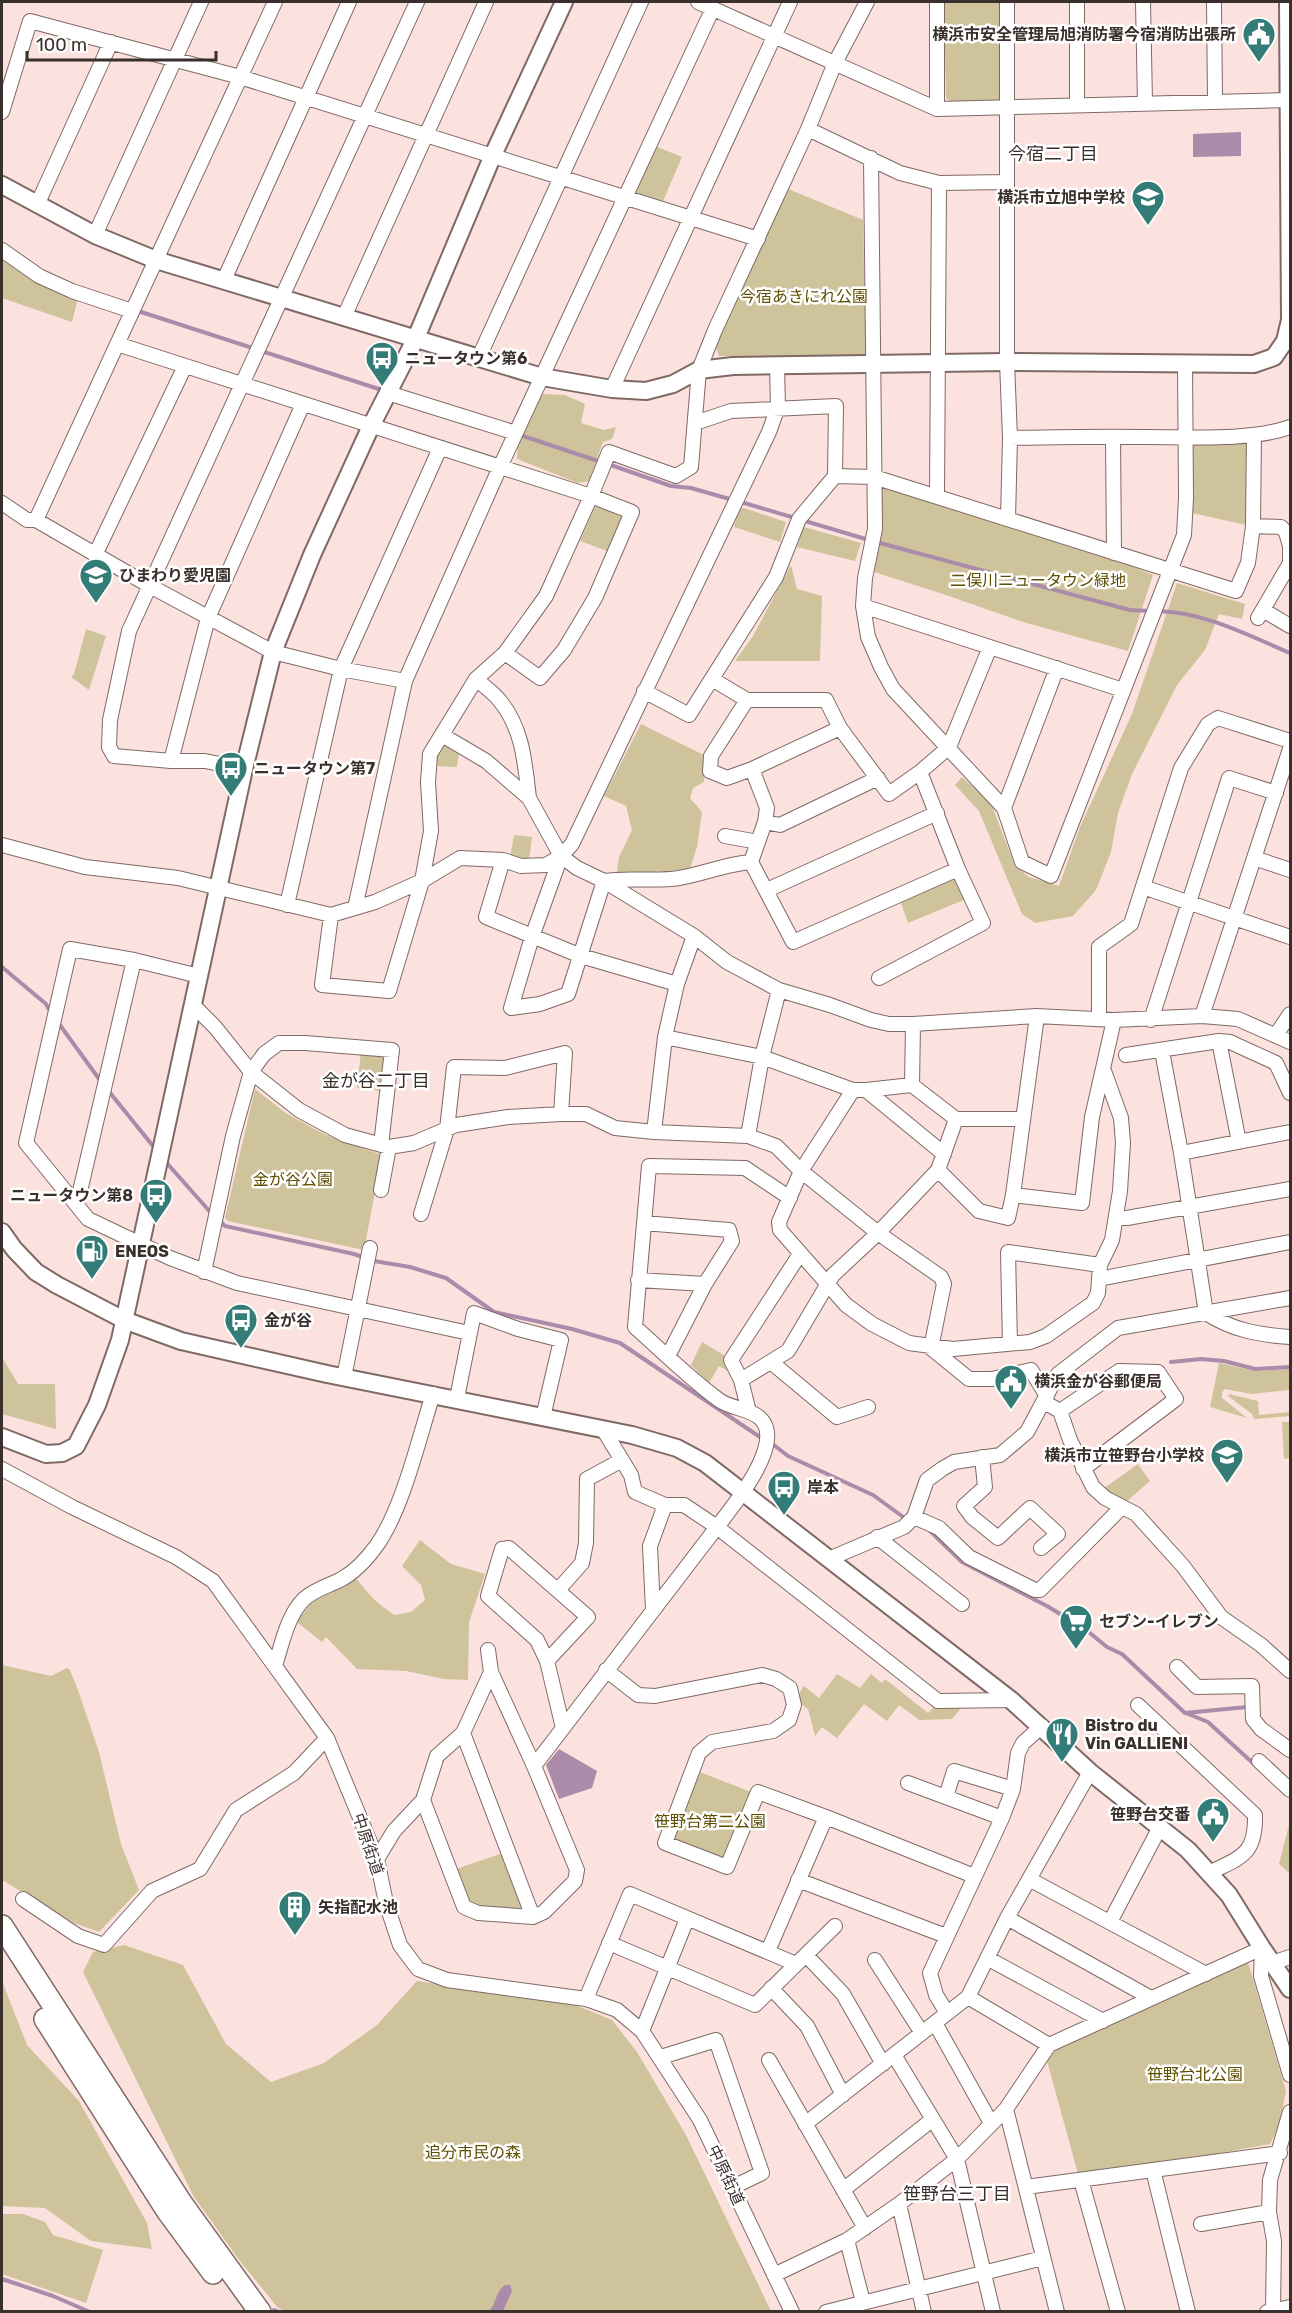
<svg xmlns="http://www.w3.org/2000/svg" width="1292" height="2313" viewBox="0 0 1292 2313" font-family="Rubik,'Noto Sans JP',sans-serif">
	<style>
		.green { fill: #cfc39b }
		.water { fill: #aa8baa }
		.lines { fill: none; stroke-linecap: round; stroke-linejoin: round }
		.stream { stroke: #aa8baa; stroke-width: 4 }
		.minor-casing { stroke: #7f6965; stroke-width: 16 }
		.tertiary-casing { stroke: #7f6965; stroke-width: 20 }
		.primary-casing { stroke: #7f6965; stroke-width: 24 }
		.minor { stroke: #fff; stroke-width: 14 }
		.tertiary { stroke: #fff; stroke-width: 16 }
		.primary { stroke: #fff; stroke-width: 21 }
		.labels { text-anchor: middle; dominant-baseline: central; stroke-width: 5; stroke-linejoin: round; paint-order: stroke }
		.poi-label { font-size: 16px; font-weight: bold; fill: #392f2d; stroke: #fff; text-anchor: start }
		.park-label { font-size: 16px; fill: #5f4d00; stroke: #fff }
		.street-label { font-size: 16px; fill: #392f2d; stroke: #fff }
		.neighbourhood-label { font-size: 18px; fill: #392f2d; stroke: #fff }
	</style>
	<rect width="100%" height="100%" fill="#fce2de"/>
	<path class="green" d="M944,2H1002L1001,98L996,102L952,103L946,98Z
		M655,146L682,157L663,201L633,192Z
		M786,188L863,220L866,356H719L716,347Z
		M2,256L78,298L72,322L2,298Z
		M542,394L565,395L585,404L581,423L604,430L616,427L612,439L603,442L589,481L578,483L517,459L518,442Z
		M1247,442L1246,525L1192,513V443Z
		M880,488H885L1093,550L1153,575L1128,651L1023,622L940,593L874,572L882,530Z
		M596,505L627,515L610,552L580,541Z
		M744,508L786,522L780,542L734,527L739,509Z
		M804,527L861,543L855,561L797,547Z
		M791,565L797,589L822,596L820,661H735L753,636Z
		M1177,583L1245,604L1242,619L1219,614L1205,650L1177,685L1132,774L1118,813L1111,852L1096,890L1073,916L1035,923L1022,914L979,811L955,785L962,777L991,803L1015,866L1029,877L1059,886L1080,827L1132,714Z
		M86,629L106,636L89,690L71,677L74,674Z
		M641,724L706,756L704,782L693,788L690,798L702,812L697,847L690,869L636,873L617,872L619,857L632,830L626,806L604,796Z
		M440,742L459,753L457,767L432,766Z
		M514,835L532,837L529,861L510,857Z
		M953,878H958L966,899L908,923L900,900Z
		M361,1051L380,1053L384,1056L381,1091L357,1088Z
		M255,1089L287,1114L326,1135L382,1155L364,1250L228,1221L225,1218Z
		M702,1342L725,1356V1360L731,1373L719,1366L709,1383L691,1365Z
		M2,1357L18,1384H55L56,1429L2,1414Z
		M1219,1363L1255,1371L1290,1369V1390L1251,1394L1225,1389L1222,1392V1398L1247,1418L1210,1407Z
		M1229,1394L1258,1401L1259,1415L1290,1412V1416L1254,1419L1252,1414L1228,1396Z
		M1282,1422H1290V1458L1284,1459Z
		M1138,1464L1150,1481L1127,1501L1111,1495L1103,1489Z
		M420,1540L451,1564L485,1574L469,1622L468,1680L444,1679L406,1671L357,1669L326,1637L322,1642L297,1622L314,1599L338,1590L356,1578C368,1594 378,1605 395,1615L411,1612L425,1600L421,1585L402,1566Z
		M2,1665L51,1676L67,1668L70,1670L78,1690L99,1752L121,1844L139,1890L99,1932L74,1923L2,1880Z
		M837,1674L860,1688L871,1674L882,1683L885,1679L928,1713L936,1705L963,1706L952,1719L919,1720L899,1705L887,1721L864,1704L837,1738L822,1727L815,1736L808,1709L800,1703V1692L804,1686L819,1698Z
		M700,1772L751,1792L726,1858L720,1860L674,1841L673,1838Z
		M1290,1821V1874L1279,1864Z
		M503,1853L523,1906L518,1912L472,1905L469,1902L456,1869Z
		M124,1945L183,1965L226,2044L271,2082L324,2063L377,2025L417,1981L575,2005L612,2020L637,2052L686,2135L771,2311L288,2312L278,2308L240,2261L194,2197L83,1972L93,1952Z
		M1248,1962L1286,2091L1279,2126L1270,2144L1171,2162L1078,2174L1047,2061L1057,2048Z
		M2,1981L27,2045L79,2101L147,2223L152,2249L91,2241L45,2208L2,2206Z
		M2,2214H23L45,2222L53,2235L103,2250L86,2303L2,2274Z"/>
	<path class="water" d="M1241,132V156L1193,157V134Z
		M559,1749L597,1771L592,1788L559,1799L546,1765Z
		M505,2285H510L512,2291L503,2311H489C497,2303 495,2292 505,2285Z"/>
	<g class="lines">
		<path class="stream" d="M135,310L385,391
			M517,434L601,462
			M608,464L671,486L691,488L733,500
			M741,502L869,540
			M876,542L1130,610L1150,611
			M1158,611C1204,612 1248,635 1290,653
			M2,967L46,1004L51,1013
			M57,1021L102,1083
			M107,1089L157,1151
			M165,1161L212,1214
			M218,1219L225,1226L354,1254L374,1261L410,1267L446,1278L494,1312L572,1329L620,1343L763,1439
			M1171,1362L1201,1359L1224,1361L1255,1369L1290,1367
			M770,1442L788,1456L873,1495L906,1519
			M929,1530L962,1562L1047,1606L1085,1629L1107,1647L1122,1654L1185,1713L1247,1707
			M1186,1713L1208,1722L1256,1766
			M2,2279L53,2296L90,2312
			M274,2310L279,2312"/>
		<defs>
			<path id="minor" d="M698,2L937,109L1290,100
				M937,2V109
				M1007,2V362L1010,438L1008,519
				M1077,2V105
				M1143,2L1145,103
				M1214,2L1215,102
				M2,112L30,21L240,77L758,239
				M808,129L900,173L939,183L1007,182
				M871,158L875,529L865,578L863,606L868,637L881,667L893,689L1004,808L1022,862L1051,876L1184,535L1186,498L1185,363
				M37,205L111,42
				M95,235L201,2
				M2,250L39,276L72,291L132,311
				M224,280L349,2
				M344,317L486,2
				M117,344L591,496L632,512L595,598L564,650L540,678L505,653
				M479,357L641,2
				M612,389L790,2
				M388,393L516,433
				M695,423L731,411L836,406L835,476
				M1113,437L1114,553
				M1010,438C1056,437 1103,436 1149,437C1191,437 1251,441 1290,427
				M937,497L939,183
				M2,503L27,520H36L150,586L273,652L341,669L405,681
				M36,520L275,2
				M1253,526L1281,527L1286,532L1290,546
				M96,553L185,366
				M863,606L1123,690
				M1263,610L1290,626
				M1258,618L1290,563V548
				M476,679C484,686 494,693 500,701C523,729 525,764 529,798
				M712,679L747,700H826L840,728L889,794L920,772L949,747L990,647
				M644,691L689,715L776,577L799,519L835,476L874,477L1236,591L1248,563L1253,526L1254,435
				M747,700L711,756L710,771L727,778L752,769L840,728
				M442,735L486,761L529,798L561,856L532,937L511,1008L540,1004L568,994L604,881C629,877 655,882 679,878C703,874 726,864 751,862
				M171,761L208,618L303,404
				M244,769L205,761H171L114,756L109,747L110,720L129,631L417,2
				M752,769L767,808L765,822L751,862L793,942L958,869
				M1004,808L1057,668
				M765,822L780,825L878,778
				M725,836L758,842
				M2,845L85,867L178,878L331,915L375,902L422,881L460,858L503,860L521,866L546,865L561,856L577,868L604,881L694,936L727,962L779,990L830,1005L871,1020L889,1024H913L1037,1016L1114,1020L1202,1016L1238,1019L1290,1042
				M561,856L572,844L769,432L778,407L777,365
				M1254,858L1290,870
				M503,860L486,917L581,956L677,984
				M1143,887L1290,937
				M767,890L937,813
				M287,905L341,669L440,448
				M355,908L405,681L500,467L713,8
				M331,915L322,985L389,991L422,881L431,831L428,782L430,754L476,679L505,653L546,596L591,496L609,452L676,476L691,467L699,370L715,330L808,129L835,63L867,2
				M199,976L134,960L70,949L26,1143L88,1219L170,1258L237,1283L469,1333
				M879,978L983,923L958,869L920,772
				M194,1006L215,1027L251,1072L299,1110L345,1135L389,1147L414,1143L456,1125L508,1117L561,1114H586L615,1128L654,1132L748,1136L776,1146L801,1171L878,1233L941,1277L944,1284L931,1348
				M1202,1016L1290,749
				M1099,1019V947L1131,924L1181,768L1208,724L1218,718L1290,741
				M1151,1020L1229,778L1276,793
				M913,1024L912,1085L956,1119H1023
				M1276,1035L1290,1014
				M665,1037L762,1057L853,1090H866L944,1154
				M1219,1041L1230,1042L1276,1063L1290,1093
				M1162,1051L1181,1153L1206,1313C1232,1330 1259,1335 1290,1337
				M1126,1055L1219,1041L1239,1142
				M853,1090L801,1171L779,1222L780,1230L846,1305L872,1324L909,1343L953,1349L1030,1342L1046,1336L1093,1303L1098,1293L1100,1265L1112,1240L1120,1191L1123,1143L1121,1118L1104,1071
				M866,1090L912,1085
				M654,1132L665,1037L677,984L694,936
				M748,1136L762,1057L779,990
				M1181,1153L1290,1132
				M938,1170L979,1211L1008,1218L1013,1195L1037,1016
				M381,1190L389,1147
				M1013,1195L1082,1203L1092,1117L1114,1020
				M77,1204L134,960
				M421,1214L447,1129L454,1067L505,1068L565,1053L561,1114
				M1117,1218H1127L1290,1189
				M644,1223L729,1230L732,1241L705,1284L668,1356
				M204,1272L233,1136L251,1072L264,1054L279,1043H305L392,1050L381,1145
				M1099,1279L1290,1242
				M638,1280L705,1284
				M1010,1344L1008,1252L1100,1265
				M931,1348L969,1379H992L1031,1370L1047,1396
				M771,1362L837,1417L868,1407
				M344,1377L370,1248
				M741,1380L788,1351L833,1275L878,1233L938,1170L956,1119
				M457,1398L474,1313L518,1329L561,1340L543,1417
				M1044,1402L1060,1411L1070,1440L1093,1487L1105,1498L1136,1514L1183,1566L1221,1617L1261,1645L1290,1671
				M1060,1411L1119,1371L1158,1372L1176,1399L1083,1469
				M749,1412L741,1380L731,1360L800,1254
				M603,1429L631,1475L635,1492L665,1505H684L717,1527L938,1701L1011,1700
				M982,1457L985,1487L964,1506L972,1517L998,1538L1030,1508L1058,1534L1041,1548
				M2,1469L72,1507L176,1557L213,1581L327,1738L377,1859L386,1903L400,1945L418,1969L447,1980L586,1999L617,2010L642,2031L700,2120L792,2312
				M914,1517L939,1528L969,1557L1035,1590H1040L1122,1507
				M877,1537L962,1604
				M831,1558L904,1527L914,1517L927,1480L942,1469L954,1462L1000,1455L1027,1432L1058,1374L1118,1328L1290,1298
				M558,1590L582,1563L586,1543L587,1479L622,1460
				M653,1610L650,1546L665,1505
				M547,1661L588,1617L509,1548L502,1549L488,1596L537,1640L547,1661L563,1728
				M275,1666C282,1644 287,1616 304,1599C315,1589 328,1586 340,1580C355,1572 367,1559 377,1545C403,1508 419,1438 433,1394
				M1177,1667L1197,1687L1252,1686L1253,1719L1261,1729L1290,1750
				M606,1670L638,1695L655,1696L762,1675L776,1679L790,1688L794,1705L789,1720L773,1731L712,1742L699,1753L665,1843L727,1867L758,1792L826,1817L974,1876
				M491,1672L534,1766
				M1138,1705L1255,1815C1256,1855 1241,1857 1209,1873
				M463,1733L533,1917
				M1259,1761L1290,1790
				M908,1783L1002,1818
				M946,1797L954,1771L1013,1789
				M423,1800L464,1907L478,1913L533,1917L544,1912L575,1881L577,1870L534,1766L717,1527C733,1506 785,1444 761,1419C750,1408 731,1409 719,1400C689,1378 663,1352 635,1327L649,1166L745,1168L790,1198
				M377,1859L394,1831L423,1800L437,1756L463,1733L491,1672L488,1650
				M1029,1879L1206,1974
				M798,1880L946,1936
				M23,1899L78,1936L104,1945L152,1891L200,1869L236,1810L294,1773L327,1738
				M1007,1918L1151,1998
				M1110,1922L1160,1827
				M609,1943L755,2005L835,1926
				M768,1951L826,1817
				M806,1955L843,1994L883,2064
				M987,1958L1103,2021
				M875,1960L922,2033
				M1272,1963L1290,1957
				M771,1988L807,2026L843,2095
				M968,1997L1049,2045
				M586,1999L630,1894L796,1964
				M947,2013L936,1995L930,1973L1002,1818L1013,1789L1018,1753L1023,1743L1042,1726
				M935,2023L991,2123
				M642,2031L687,1919
				M894,2055L957,2159L993,2312
				M661,2057L716,2040L762,2173L731,2188
				M769,2060L865,2228
				M1006,2109L1057,2312
				M805,2124L968,1997L1007,1918L1090,1772
				M1153,2170L1188,2312
				M1081,2180L1118,2312
				M1026,2187L1280,2153
				M843,2190L933,2119
				M899,2204L924,2312
				M1201,2224L1269,2212
				M847,2240L863,2302
				M774,2275L847,2240L899,2204L957,2159L1006,2109L1049,2045L1262,1948L1261,1976L1290,2075
				M826,2312L1043,2258
				M1267,2312L1290,2307
				M1273,2312L1274,2241L1269,2212L1270,2180L1290,2112"/>
			<path id="tertiary" d="M2,185L95,235L156,260L542,377L612,389L646,391L673,384L699,370L733,366L1007,362L1254,364L1274,357L1285,341L1290,320L1288,2
				M2,1232L14,1249L36,1272L57,1285L124,1320L181,1341L327,1374L632,1435L677,1448L705,1463L1011,1700L1090,1772L1188,1850L1229,1895L1262,1948L1290,1989
				M2,1437L46,1454L62,1453L76,1446L97,1405L120,1340L244,769L273,652L312,555L371,426L416,338L493,155L564,2"/>
			<path id="primary" d="M2,1926L182,2204L260,2312
				M45,2019L168,2212L213,2273"/>
		</defs>
		<use href="#minor" class="minor-casing"/>
		<use href="#tertiary" class="tertiary-casing"/>
		<use href="#primary" class="primary-casing"/>
		<use href="#minor" class="minor"/>
		<use href="#tertiary" class="tertiary"/>
		<use href="#primary" class="primary"/>
	</g>
	<defs>
		<symbol id="civic-pin" viewBox="-11 -11 22 30"><path d="M0 17L-7.5 6A9.5 9.5 0 1 1 7.5 6Z" fill="#337c77" stroke="#fff"/><path d="M-.6-6.5H3V-4.5H.6V-3L4-1V1h2V6H-6V1h2V-1L-.6-3ZM-1.2 2.5V6h2.4V2.5Z" fill="#fff"/></symbol>
		<symbol id="school-pin" viewBox="-11 -11 22 30"><path d="M0 17L-7.5 6A9.5 9.5 0 1 1 7.5 6Z" fill="#337c77" stroke="#fff"/><path d="M0-5L7-2L0 1L-7-2ZM-4 1L0 2.5L4 1V4Q0 6-4 4Z" fill="#fff"/></symbol>
		<symbol id="bus-pin" viewBox="-11 -11 22 30"><path d="M0 17L-7.5 6A9.5 9.5 0 1 1 7.5 6Z" fill="#337c77" stroke="#fff"/><path d="M-5-6H5V4H4V6H2V4H-2V6H-4V4H-5ZM-3.5-4V0h7V-4ZM-3.5 1.2v1.5H-2V1.2ZM2 1.2v1.5H3.5V1.2Z" fill="#fff"/></symbol>
		<symbol id="fuel-pin" viewBox="-11 -11 22 30"><path d="M0 17L-7.5 6A9.5 9.5 0 1 1 7.5 6Z" fill="#337c77" stroke="#fff"/><path d="M-5.5-6h7V0h2V4h1.3V-2.5L3-4.5l.8-.8L6-3V5H2.5V1h-1V6h-7ZM-4.2-4.7v3.2H.2V-4.7Z" fill="#fff"/></symbol>
		<symbol id="supermarket-pin" viewBox="-11 -11 22 30"><path d="M0 17L-7.5 6A9.5 9.5 0 1 1 7.5 6Z" fill="#337c77" stroke="#fff"/><path d="M-6-5.5h2.5l.6 2H6L4.5 2H-2.5L-4.4-4H-6ZM-1.5 3.2a1.3 1.3 0 1 0 .1 0ZM3 3.2a1.3 1.3 0 1 0 .1 0Z" fill="#fff"/></symbol>
		<symbol id="restaurant-pin" viewBox="-11 -11 22 30"><path d="M0 17L-7.5 6A9.5 9.5 0 1 1 7.5 6Z" fill="#337c77" stroke="#fff"/><path d="M-5-6h1v4h1v-4h1v4h1v-4h1v5L-1.5 .5V6h-2V.5L-5-1ZM5-6V6H3V1.5H1.5Q1.5-4 5-6Z" fill="#fff"/></symbol>
		<symbol id="building-pin" viewBox="-11 -11 22 30"><path d="M0 17L-7.5 6A9.5 9.5 0 1 1 7.5 6Z" fill="#337c77" stroke="#fff"/><path d="M-4-6H4V6H1V3H-1V6H-4ZM-2.5-4.3h1.7v1.8h-1.7ZM.8-4.3h1.7v1.8H.8ZM-2.5-1h1.7V.8h-1.7ZM.8-1h1.7V.8H.8Z" fill="#fff"/></symbol>
	</defs>
	<g fill-rule="evenodd">
		<use href="#civic-pin" x="1240" y="15" width="38" height="52"/>
		<use href="#school-pin" x="1129" y="178" width="38" height="52"/>
		<use href="#bus-pin" x="363" y="339" width="38" height="52"/>
		<use href="#school-pin" x="77" y="556" width="38" height="52"/>
		<use href="#bus-pin" x="212" y="749" width="38" height="52"/>
		<use href="#bus-pin" x="137" y="1176" width="38" height="52"/>
		<use href="#fuel-pin" x="73" y="1232" width="38" height="52"/>
		<use href="#bus-pin" x="222" y="1301" width="38" height="52"/>
		<use href="#civic-pin" x="992" y="1362" width="38" height="52"/>
		<use href="#school-pin" x="1208" y="1436" width="38" height="52"/>
		<use href="#bus-pin" x="765" y="1468" width="38" height="52"/>
		<use href="#supermarket-pin" x="1057" y="1602" width="38" height="52"/>
		<use href="#restaurant-pin" x="1043" y="1715" width="38" height="52"/>
		<use href="#civic-pin" x="1194" y="1795" width="38" height="52"/>
		<use href="#building-pin" x="276" y="1888" width="38" height="52"/>
	</g>
	<g class="labels">
		<g class="poi-label">
			<text x="1236" y="34" text-anchor="end">横浜市安全管理局旭消防署今宿消防出張所</text>
			<text x="1125" y="197" text-anchor="end">横浜市立旭中学校</text>
			<text x="405" y="358">ニュータウン第6</text>
			<text x="119" y="575">ひまわり愛児園</text>
			<text x="254" y="768">ニュータウン第7</text>
			<text x="133" y="1195" text-anchor="end">ニュータウン第8</text>
			<text x="115" y="1251">ENEOS</text>
			<text x="264" y="1320">金が谷</text>
			<text x="1034" y="1381">横浜金が谷郵便局</text>
			<text x="1204" y="1455" text-anchor="end">横浜市立笹野台小学校</text>
			<text x="807" y="1487">岸本</text>
			<text x="1099" y="1621">セブン-イレブン</text>
			<text x="1085" y="1725">Bistro du<tspan x="1085" dy="18">Vin GALLIENI</tspan></text>
			<text x="1190" y="1814" text-anchor="end">笹野台交番</text>
			<text x="318" y="1907">矢指配水池</text>
		</g>
		<g class="park-label">
			<text x="804" y="296">今宿あきにれ公園</text>
			<text x="1038" y="580">二俣川ニュータウン緑地</text>
			<text x="293" y="1179">金が谷公園</text>
			<text x="710" y="1821">笹野台第二公園</text>
			<text x="1195" y="2074">笹野台北公園</text>
			<text x="473" y="2152">追分市民の森</text>
		</g>
		<g class="street-label">
			<text transform="translate(368 1844) rotate(71)">中原街道</text>
			<text transform="translate(726 2175) rotate(65)">中原街道</text>
		</g>
		<g class="neighbourhood-label">
			<text x="1053" y="154">今宿二丁目</text>
			<text x="376" y="1081">金が谷二丁目</text>
			<text x="957" y="2194">笹野台三丁目</text>
		</g>
	</g>
	<rect width="1292" height="2313" fill="none" stroke="#392f2d" stroke-width="6"/>
	<path d="M27 51v9h189v-9" fill="none" stroke="#392f2d" stroke-width="3"/>
	<text x="36" y="51" font-size="18" fill="#392f2d" stroke="#ffffff" stroke-width="4.5" paint-order="stroke">100 m</text>
</svg>
